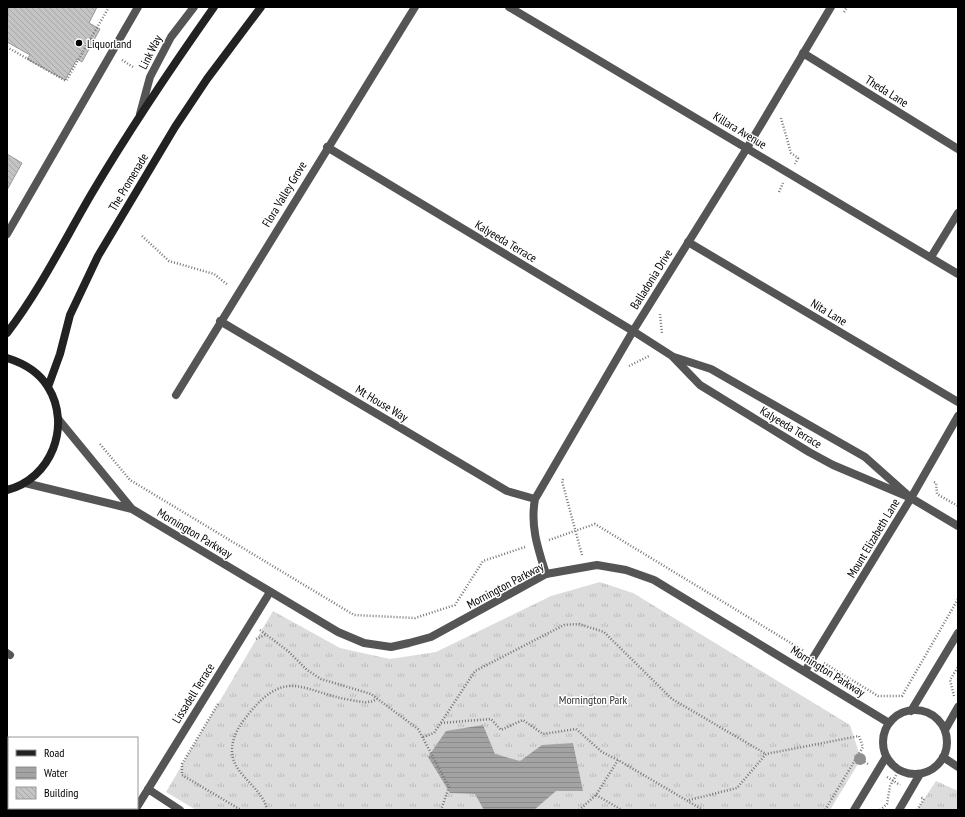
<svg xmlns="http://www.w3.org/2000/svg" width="965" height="817" viewBox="0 0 965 817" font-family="'PT Sans Narrow',sans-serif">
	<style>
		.grass { fill: url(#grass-tufts) }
		.water { fill: url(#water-rules) }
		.building { fill: url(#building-back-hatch); stroke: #999 }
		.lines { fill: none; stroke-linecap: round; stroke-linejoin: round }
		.path { stroke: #777; stroke-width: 2.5; stroke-dasharray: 1 2; stroke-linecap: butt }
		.service { stroke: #555; stroke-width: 8 }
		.minor { stroke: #555; stroke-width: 8 }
		.tertiary { stroke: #555; stroke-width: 8 }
		.secondary { stroke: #222; stroke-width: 8 }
		.tree { fill: #8f8f8f }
		.poi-dot { fill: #000; stroke: #fff; stroke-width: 1.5 }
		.labels { text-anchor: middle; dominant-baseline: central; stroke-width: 3; stroke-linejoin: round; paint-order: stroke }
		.poi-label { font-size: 12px; fill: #000; stroke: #fff; text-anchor: start }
		.street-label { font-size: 12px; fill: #000; stroke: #fff }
		.park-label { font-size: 12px; fill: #333; stroke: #fff }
	</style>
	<defs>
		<pattern id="grass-tufts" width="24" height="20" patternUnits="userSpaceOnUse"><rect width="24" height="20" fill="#dcdcdc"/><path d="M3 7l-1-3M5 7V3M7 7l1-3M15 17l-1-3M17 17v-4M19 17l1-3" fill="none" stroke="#bbb"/></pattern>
		<pattern id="water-rules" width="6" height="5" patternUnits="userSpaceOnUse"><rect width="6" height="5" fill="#a3a3a3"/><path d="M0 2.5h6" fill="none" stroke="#8b8b8b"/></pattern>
		<pattern id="building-back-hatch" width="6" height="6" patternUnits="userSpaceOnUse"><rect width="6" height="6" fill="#c4c4c4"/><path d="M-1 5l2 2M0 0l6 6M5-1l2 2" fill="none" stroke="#a7a7a7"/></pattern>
	</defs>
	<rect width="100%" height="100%" fill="#fff"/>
	<path class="grass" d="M600,582L633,593L850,725L861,759L830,810H196L166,792L273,611L340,648L390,659L436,652L551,596Z
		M936,781L958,791V810H917Z"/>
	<path class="water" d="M483,725L495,754L520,761L542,745L573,743L583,791H556L534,810H484L475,794L450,793L428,757L446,731Z"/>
	<path class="building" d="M8,7H97L89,23L100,29L82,62L77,59L65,80L27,59L30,55L7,42Z
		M7,154L22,163L7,190Z"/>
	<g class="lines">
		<path class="path" d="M844,12L847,7
			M90,39L101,46
			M7,47L66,81L109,7
			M122,60L133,67
			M781,118L791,153L798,158L795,164
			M779,192L783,183
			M142,236L169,261L214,274L228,285
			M660,314L662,334
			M629,366L649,356
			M100,444L130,480L354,615L415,618L455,605L483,561L525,547
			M563,479L562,481L582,555
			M934,482L936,483L937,494L958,506
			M549,540L595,524L804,651
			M260,630L288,651L307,670L321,679L371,694L418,729L449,787L441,810
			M256,639L267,634
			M824,663L878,696H902L958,599
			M954,696L950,680L958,667
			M218,704L182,764V775L241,810
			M441,723L491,719L501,730L523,720L543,734L576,729L602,752L618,760
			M423,737L434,733L475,671L564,625L579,624L604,632L672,699L766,754
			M857,757L868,764
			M887,777L900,785
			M596,795L622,810
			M689,800L737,788L766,754L859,736L863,747L825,810
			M267,810C263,787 232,775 232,751C232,735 241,723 251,711C288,667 305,693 351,700C362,702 368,704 377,699
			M579,810L596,795L618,760L703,810
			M880,810L887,804L890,786L899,770
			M917,810L924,799L920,797"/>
		<path class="service" d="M803,53L958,149
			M7,234L138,7
			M688,242L958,402
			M805,671L911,498L958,416"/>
		<path class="minor" d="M509,7L958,274
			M140,114L150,77L171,37L194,7
			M327,147L633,331L672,356L700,385L809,452L833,465L911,498
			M931,257L958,213
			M220,321L507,491L535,499
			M674,357L711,369L865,457L911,498L958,526
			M176,395L415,7
			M546,574C538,549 530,526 535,499L633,331L747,148L831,7
			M7,653L10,655
			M943,757L958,767
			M148,789L180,810
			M137,807L270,592"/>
		<path class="tertiary" d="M59,420L132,509
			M25,483L132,509L338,632L364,643L391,647L409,643L431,637L546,574L597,565L626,570L654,580L889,723
			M883 742a32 32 0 1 1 64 0a32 32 0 1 1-64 0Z
			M911,711L958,633
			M945,730L958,707
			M854,810L886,757
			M899,810L920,774"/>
		<path class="secondary" d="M7,333C40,290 65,239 92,193C130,129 171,68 214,7
			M7,358C23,363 39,372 48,387C72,426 51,479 7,490
			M48,387L60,354L70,315L98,256L175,127L207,79L261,7"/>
	</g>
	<circle class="tree" cx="860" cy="759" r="6"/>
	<circle class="poi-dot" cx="79" cy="43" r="4"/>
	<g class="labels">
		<g class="poi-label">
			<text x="87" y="43">Liquorland</text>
		</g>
		<g class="street-label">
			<text transform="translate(150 52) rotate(-63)">Link Way</text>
			<text transform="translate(887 91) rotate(32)">Theda Lane</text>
			<text transform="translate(740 130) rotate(31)">Killara Avenue</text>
			<text transform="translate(128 182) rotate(-59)">The Promenade</text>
			<text transform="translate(284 194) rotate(-59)">Flora Valley Grove</text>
			<text transform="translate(506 241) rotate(31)">Kalyeeda Terrace</text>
			<text transform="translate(651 279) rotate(-58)">Balladonia Drive</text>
			<text transform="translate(829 312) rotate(31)">Nita Lane</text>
			<text transform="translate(382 403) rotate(31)">Mt House Way</text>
			<text transform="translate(791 427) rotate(31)">Kalyeeda Terrace</text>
			<text transform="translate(195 533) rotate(31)">Mornington Parkway</text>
			<text transform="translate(873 538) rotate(-59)">Mount Elizabeth Lane</text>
			<text transform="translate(505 585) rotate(-28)">Mornington Parkway</text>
			<text transform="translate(828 671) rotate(32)">Mornington Parkway</text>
			<text transform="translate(193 693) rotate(-58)">Lissadell Terrace</text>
		</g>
		<g class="park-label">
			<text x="593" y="699">Mornington Park</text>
		</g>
	</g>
	<rect width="965" height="817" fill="none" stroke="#000000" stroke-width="16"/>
	<rect x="8" y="737" width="130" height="72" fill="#ffffff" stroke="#999999"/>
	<rect x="16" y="750" width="20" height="6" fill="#222222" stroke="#999999"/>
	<text x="44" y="757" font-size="12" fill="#000000">Road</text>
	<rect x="16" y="767" width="20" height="12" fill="url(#water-rules)" stroke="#999999"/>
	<text x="44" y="777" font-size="12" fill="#000000">Water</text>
	<rect x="16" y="787" width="20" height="12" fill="url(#building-back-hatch)" stroke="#999999"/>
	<text x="44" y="797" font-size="12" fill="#000000">Building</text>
</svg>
